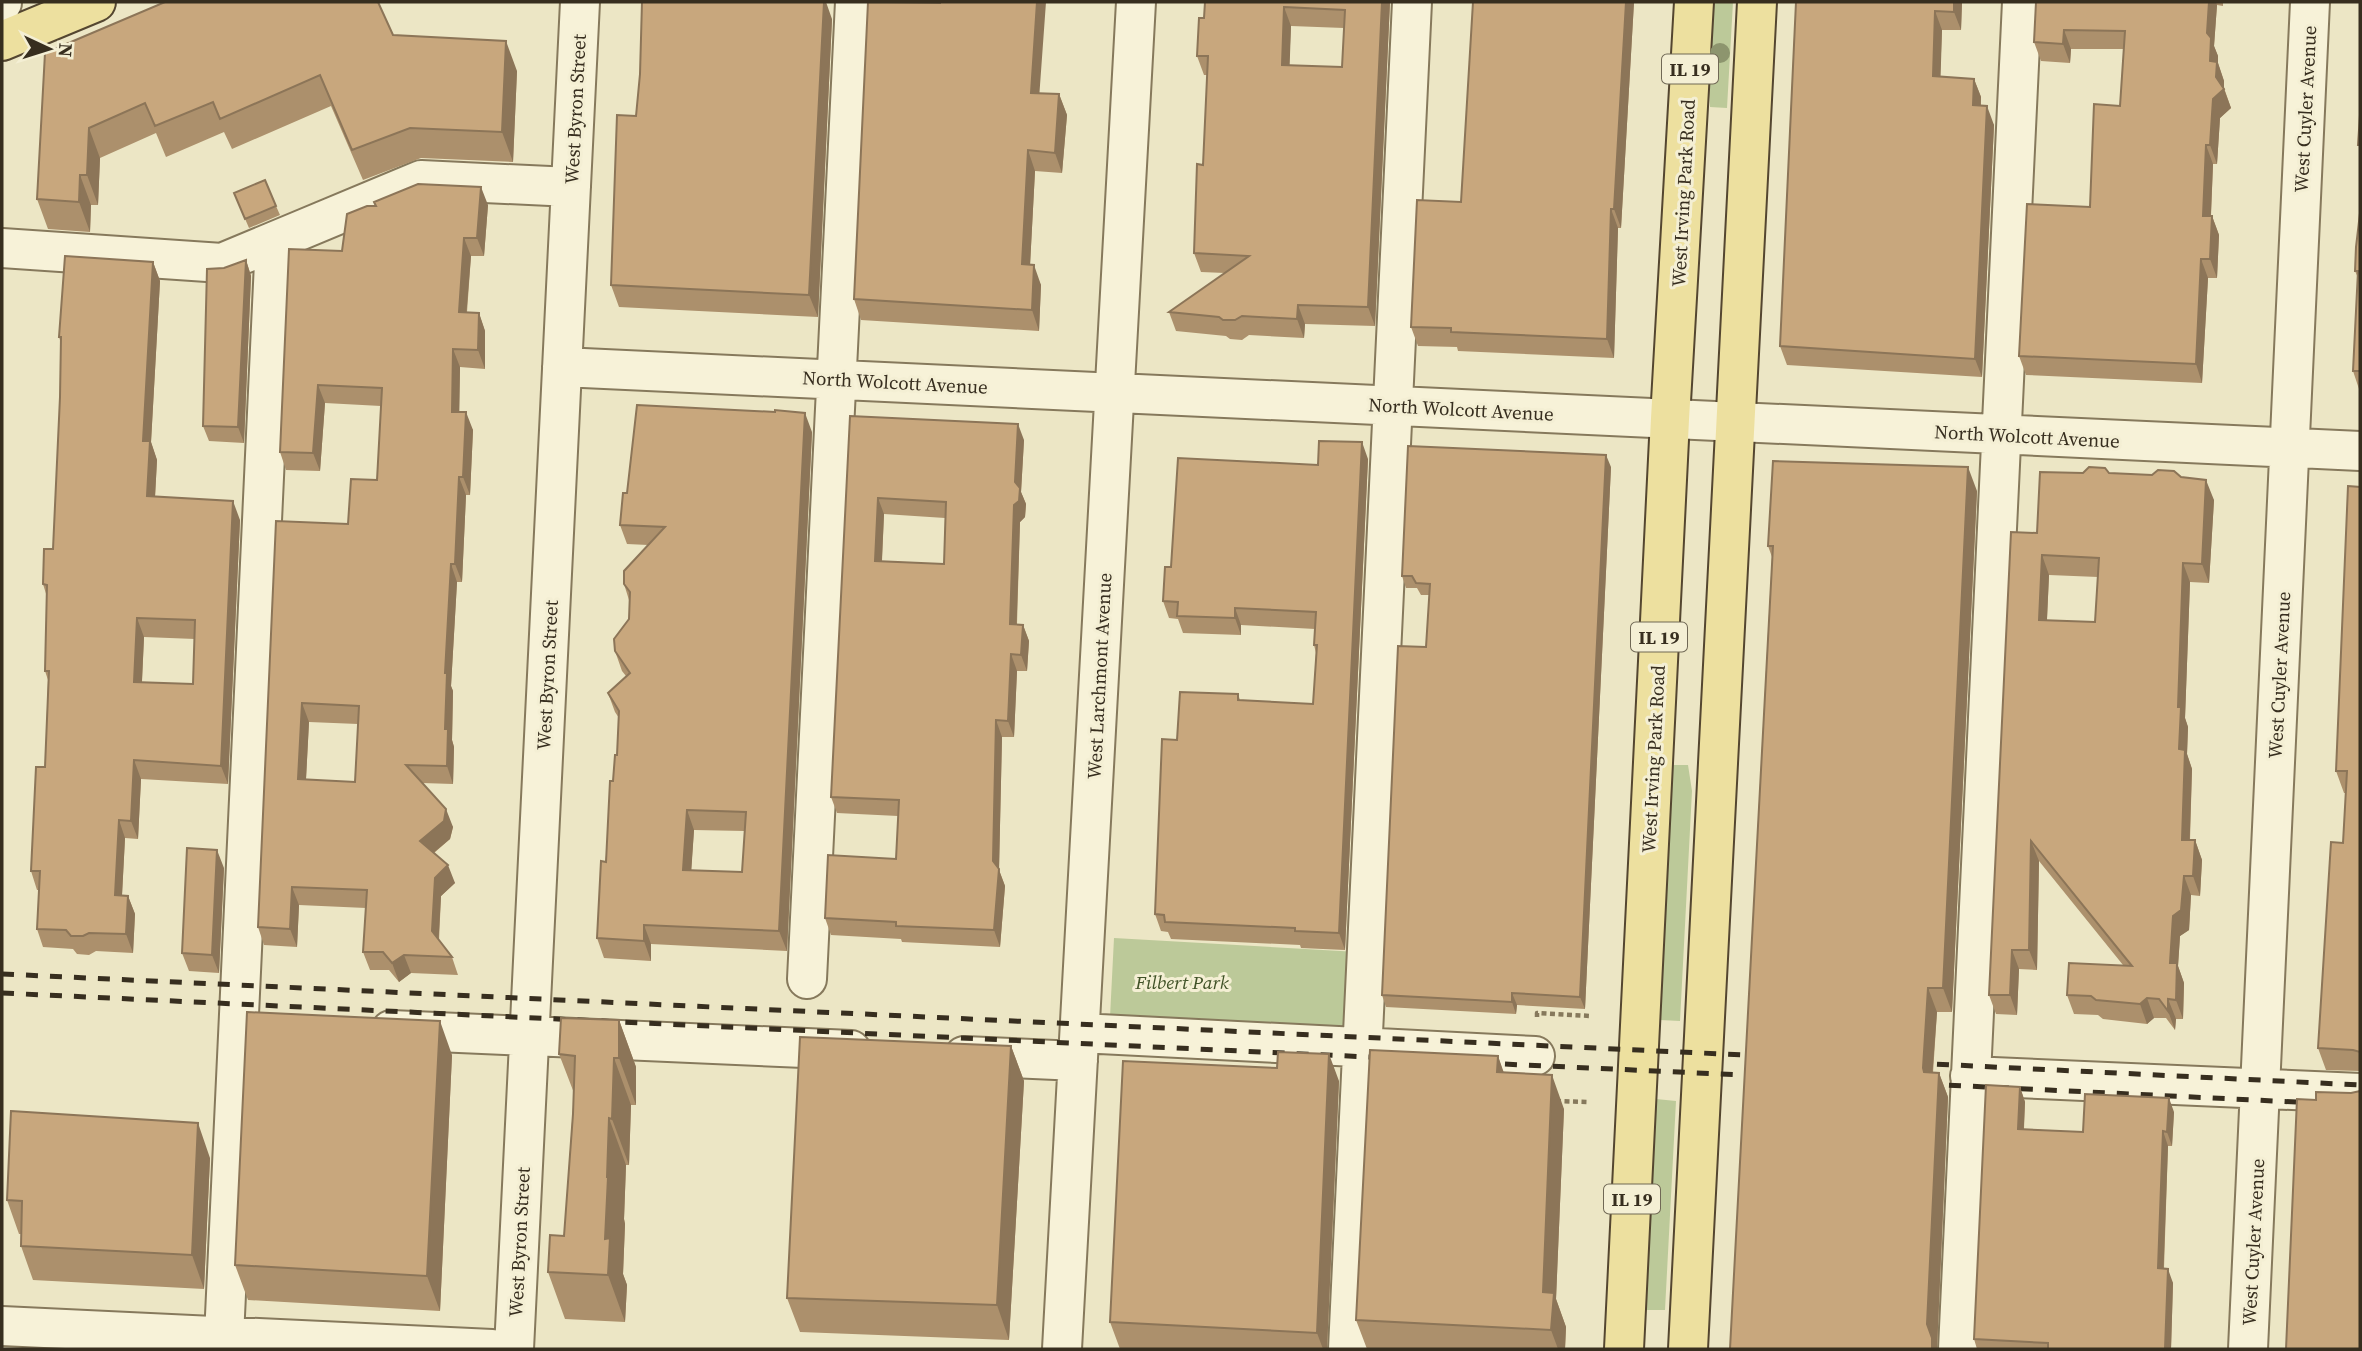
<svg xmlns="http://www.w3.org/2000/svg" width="2362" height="1351" viewBox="0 0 2362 1351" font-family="'Source Serif 4',serif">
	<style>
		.green { fill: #bcc999 }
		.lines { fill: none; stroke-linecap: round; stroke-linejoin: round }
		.minor-casing { stroke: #86795c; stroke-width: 42 }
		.major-casing { stroke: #544630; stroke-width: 42 }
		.path { stroke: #86795c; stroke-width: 4.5; stroke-dasharray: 5 3.5; stroke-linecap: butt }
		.minor { stroke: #f7f2d8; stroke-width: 38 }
		.major { stroke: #ede09f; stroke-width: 38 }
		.rail { stroke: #372e1f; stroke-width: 5; stroke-dasharray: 12 12; stroke-linecap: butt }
		.tree { fill: #8d956e }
		.wall { fill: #ac906c; fill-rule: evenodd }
		.shaded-wall { fill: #8c7558 }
		.building { fill: #c8a77d; stroke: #8c7558; stroke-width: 2; fill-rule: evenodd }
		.labels { text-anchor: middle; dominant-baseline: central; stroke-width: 6; stroke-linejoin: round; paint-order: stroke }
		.shield { fill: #f4efd4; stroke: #706855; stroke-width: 2 }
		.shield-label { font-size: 18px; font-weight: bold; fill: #372e1f }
		.street-label { font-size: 19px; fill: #372e1f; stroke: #f4efd4 }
		.park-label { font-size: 19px; font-style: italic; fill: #405227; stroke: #f4efd4 }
	</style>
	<rect width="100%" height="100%" fill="#ece6c5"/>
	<path class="green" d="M1711,2H1733L1727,108L1710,107L1708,67Z
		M1673,765H1688L1692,791L1680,1021L1660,1020Z
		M1114,938L1358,952L1354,1031L1110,1017Z
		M1656,1099L1676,1101L1665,1310H1645Z"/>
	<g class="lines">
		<defs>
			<path id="minor" d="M2,3V2
				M2,248L222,263L421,180L571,187
				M562,367L2360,451
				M807,979L855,2
				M391,1030L851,1050
				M1080,1033L1535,1056
				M964,1056L1078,1061
				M1970,1076L2360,1093
				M2,1326L492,1349
				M224,1337L275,241
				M514,1349L580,2
				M1062,1349L1136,2
				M1348,1349L1412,2
				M1958,1349L2022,2
				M2248,1349L2310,2"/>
			<path id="major" d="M2,41L96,2
				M1624,1349L1670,419L1694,2
				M1688,1349L1757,2"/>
		</defs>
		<use href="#minor" class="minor-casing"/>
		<use href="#major" class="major-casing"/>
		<path class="path" d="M1537,1017V1013L1591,1016
			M1556,1101L1587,1102"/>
		<use href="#minor" class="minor"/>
		<use href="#major" class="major"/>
		<path class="rail" d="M2,974L1766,1056
			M2,993L1390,1058
			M1481,1063L1764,1076
			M1913,1063L2360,1085
			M1925,1084L2316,1103"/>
	</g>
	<circle class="tree" cx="1720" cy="53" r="10"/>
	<path class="wall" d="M1205,2H1390L1375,326L1305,324L1304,338L1249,335L1242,340L1230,339L1226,336L1176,331L1169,312L1225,273L1201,272L1194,253L1203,165L1207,75H1204L1197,56L1204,18ZM1291,26L1344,28L1342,67L1289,65Z
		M1473,2H1634L1621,228H1618L1614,358L1458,351L1457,347L1418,346L1411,327L1461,202Z
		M1962,2L1961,30H1942L1940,77L1974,79L1981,97V106L1994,125L1982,377L1787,365L1780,346L1794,38Z
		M2036,2H2223V6L2217,5L2214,46L2218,56V63L2224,81V88L2231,108L2220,118L2217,164H2213L2211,216H2212L2219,235L2217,278H2208L2202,383L2026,375L2019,356L2090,207L2120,106L2124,49H2071L2070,63L2041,61L2034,42Z
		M940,3L1039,93L1059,94L1067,115L1062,173L1035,171L1030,265L1041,285L1039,331L861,320L854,299Z
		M832,19L818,317L619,307L611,285L636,116L640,74Z
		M393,35L517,71L513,162L421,158L363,180L331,106L232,149L224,132L166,157L156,133L100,158L98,205H91L90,232L48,229L37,199L45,53Z
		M234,193L276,206L280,215L249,228Z
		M488,205L484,256H471L467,312L479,313L485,331V369L460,367L459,412L473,430L470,495H466L462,582H457L451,686L453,691L452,740L454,747L453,784L422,783L453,827L450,839L434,853L455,883L441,896L439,941L452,957L458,975L411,973L399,982L389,970H370L363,952L366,908L299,905L297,947L264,945L258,927L276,521L348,524L377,480L381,406L325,403L320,471L286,470L280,452L342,251ZM309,722L358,724L355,782L306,780Z
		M2360,213V392L2353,371L2358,278L2355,271Z
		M246,260L251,276L244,443L209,441L203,426Z
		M153,262L160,281L151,442L157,460L155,497L240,520L228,784L141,779L138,839L125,838L122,895L128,896L135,914L133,953L96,951L89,955L77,954L73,949L43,947L37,929L39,890H37L31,871L45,767L48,680L45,671L47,597L43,584L53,549L60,397L61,343L59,337ZM144,637L195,639L193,684L142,682Z
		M850,416L1024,440L1021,492L1026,504L1025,517L1020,522L1017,624L1023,625L1029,641L1027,671H1017L1014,737H1002L999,870L1005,886L1000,947L902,942L901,939L831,935L825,918L896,859L898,816L837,813L831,797ZM884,514L945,518L944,564L882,561Z
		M812,432L787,951L651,944V961L604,958L597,938L617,755L619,718L615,712L608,693L626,676L622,671L615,651L629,619V600L624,584L648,545L627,544L620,525L627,493ZM694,830L745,831L742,872L691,871Z
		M1368,459L1345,950L1301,948L1300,945L1171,939L1168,932L1161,931L1155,914L1177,740L1238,694L1240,700L1313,704L1316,653L1314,645L1315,629L1241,625V635L1183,633L1178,619L1169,618L1163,601L1171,567L1318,465Z
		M1611,467L1585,1009L1517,1005L1516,1014L1386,1007L1382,995L1426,647L1429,595H1421L1417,588H1406L1402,576Z
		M2083,473H2109L2181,477L2214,500L2209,583L2190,582L2185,718L2188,727L2187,754L2192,769L2190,840H2195L2202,860L2200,896L2191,895L2189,930L2180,936L2178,966L2184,983L2183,1019H2176L2175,1030L2166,1018H2154L2147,1024L2103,1019L2098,1015L2074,1014L2067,995L2123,965L2039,861L2037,970L2019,969L2017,1015L1996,1014L1989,995L2037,533ZM2049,575L2098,577L2095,622L2047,620Z
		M2360,487V1071L2326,1070L2318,1048L2343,843L2346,793H2344L2336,771Z
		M1977,491L1952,1012H1937L1933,1073H1939L1948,1097L1937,1349H1730L1772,557L1768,546Z
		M224,868L219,973L189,971L182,953Z
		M619,1020L636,1067V1105H631L629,1165H626L624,1219L625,1224L623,1274L627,1285L625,1322L565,1319L548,1272L564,1236L574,1093L559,1054Z
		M1011,1046L1024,1081L1009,1340L800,1332L787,1298Z
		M452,1055L440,1311L248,1300L235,1265Z
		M1498,1056L1503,1072L1564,1109L1556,1299L1566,1327L1565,1349H1367L1356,1320Z
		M1277,1068L1339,1081L1327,1349H1120L1110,1322Z
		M2020,1087L2025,1102L2024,1129L2083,1132L2174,1112L2172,1146H2168L2164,1268L2173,1283L2171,1349H1977L1974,1339Z
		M210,1158L204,1289L33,1280L21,1246V1234H19L7,1200Z"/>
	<path class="shaded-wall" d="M824,2H826L832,19L818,317L809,295Z
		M1037,2H1046L1038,113L1031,93Z
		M1382,2H1390L1375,326L1368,307Z
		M1626,2H1634L1621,228L1614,209Z
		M1954,2H1962L1961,30L1954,12Z
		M2209,2H2216L2217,5L2214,46L2218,56V63L2224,81V90V89L2231,108L2220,118L2217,164L2210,145V61L2207,33Z
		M1284,7L1291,26L1289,84L1282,65Z
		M1935,11L1942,30L1940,95L1933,76Z
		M2064,30L2071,49L2070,63L2063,44Z
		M506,41L517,71L513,162L502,132Z
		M1974,79L1981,97L1980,124L1973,105Z
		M1059,94L1067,115L1062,173L1055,153Z
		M1987,106L1994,125L1982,377L1975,359Z
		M89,128L100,158L98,205L87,175Z
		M2206,145L2213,164L2210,235L2203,216Z
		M1028,150L1035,171L1029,285L1022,264Z
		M80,175L91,205L90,232L79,202Z
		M481,187L488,205L484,256L477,238Z
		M1611,209L1618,228L1614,358L1607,339Z
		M2212,216L2219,235L2217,278L2210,259Z
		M464,238L471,256L465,330L459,312Z
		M2201,259L2208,278L2202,383L2196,364Z
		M246,260L251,276L244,443L238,427Z
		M153,262L160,281L151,442L157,460L154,515L147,496L143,441Z
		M1034,265L1041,285L1039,331L1032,310Z
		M1298,305L1305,324L1304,338L1297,319Z
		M479,313L485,331V369L478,350Z
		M453,349L460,367L459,430L452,412Z
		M318,385L325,403L320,471L313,453Z
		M466,412L473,430L470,495L463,477Z
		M805,413L812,432L787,951L779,931Z
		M1018,424L1024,440L1021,492L1026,504L1025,517L1020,522L1016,641L1010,624L1015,482Z
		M1362,442L1368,459L1345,950L1339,933Z
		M1606,455L1611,467L1585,1009L1580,997Z
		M1968,467L1977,491L1952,1012L1943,988Z
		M459,477L466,495L462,582L455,564Z
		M2206,480L2214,500L2209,583L2202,564Z
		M878,498L884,514L881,578L875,561Z
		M233,501L240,520L228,784L221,766Z
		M2042,555L2049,575L2046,639L2039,620Z
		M2183,563L2190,582L2185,718L2188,727L2187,754L2192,769L2189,859L2182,840L2178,707Z
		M451,564L457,582L451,686L453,691L452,740L454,747L453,784L447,766L445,729V673Z
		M1235,608L1241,625V635L1235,618Z
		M137,618L144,637L141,700L134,682Z
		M1023,625L1029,641L1027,671L1021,655Z
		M1011,654L1017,671L1014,737L1008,721Z
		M302,703L309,722L305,797L298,779Z
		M996,720L1002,737L999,870L1005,886L1000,947L994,930L993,861Z
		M134,760L141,779L138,839L131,821Z
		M446,809L453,827L450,839L426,859L420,841Z
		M687,810L694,830L690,890L683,870Z
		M119,820L125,838L121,914L115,895Z
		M2195,840L2202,860L2200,896L2193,876Z
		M2031,841L2039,861L2037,970L2029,950Z
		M217,850L224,868L219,973L212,955Z
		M448,865L455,883L441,896L438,949L432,931L435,878Z
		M2184,876L2191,895L2189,930L2180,936L2178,966L2184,983L2183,1019L2176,1000L2170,963L2173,916Z
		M292,887L299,905L297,947L290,929Z
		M128,896L135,914L133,953L126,934Z
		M644,925L651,944V961L644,941Z
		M2012,950L2019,969L2017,1015L2010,995Z
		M404,955L411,973L399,982L392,963Z
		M1928,988L1937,1012L1931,1092L1923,1068Z
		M1512,993L1517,1005L1516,1014L1512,1002Z
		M2147,998L2154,1018L2147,1024L2140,1004Z
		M2168,999L2176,1019L2175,1030L2168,1011Z
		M619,1020L636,1067V1105L619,1058Z
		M440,1021L452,1055L440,1311L427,1276Z
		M1011,1046L1024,1081L1009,1340L997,1305Z
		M1329,1054L1339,1081L1327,1349H1323L1317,1333Z
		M1498,1056L1510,1090L1497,1072Z
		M614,1058L631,1105L629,1165L612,1119Z
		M1939,1073L1948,1097L1937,1349H1932L1927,1324Z
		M1552,1075L1564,1109L1556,1299L1566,1327L1565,1349H1558L1551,1330L1543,1292Z
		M2020,1087L2025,1102L2023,1144L2018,1129Z
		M2169,1098L2174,1112L2172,1146L2167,1132Z
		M609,1118L626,1165L624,1219L625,1224L623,1274L627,1285L625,1322L608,1275L605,1239Z
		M198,1123L210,1158L204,1289L192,1255Z
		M2163,1131L2168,1146L2163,1283L2158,1268Z
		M2168,1269L2173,1283L2171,1349H2165Z"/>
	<path class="building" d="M165,2H378L393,35L506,41L502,132L410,128L352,150L320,75L220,119L213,102L155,126L145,103L89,128L87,175H80L79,202L37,199L45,53Z
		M642,2H824L809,295L611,285L617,115L636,116L640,74Z
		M868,2L940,3V2H1037L1031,93L1059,94L1055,153L1028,150L1022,264L1034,265L1032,310L854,299Z
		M1205,2H1382L1368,307L1298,305L1297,319L1242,316L1235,320H1223L1219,317L1169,312L1249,256L1194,253L1197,164L1203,165L1208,56H1197L1199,18H1204ZM1284,7L1345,10L1342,67L1282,65Z
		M1473,2H1626L1614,209H1611L1607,339L1451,332V328L1411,327L1417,200L1461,202Z
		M1796,2H1954V12L1935,11L1933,76L1974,79L1973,105L1987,106L1975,359L1780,346Z
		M2036,2H2209L2207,33L2211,38L2210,61L2217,62L2216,77L2224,89L2213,99L2210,145H2206L2203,216H2212L2210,259H2201L2196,364L2019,356L2027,204L2090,207L2094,104L2120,106L2125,31L2064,30L2063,44L2034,42Z
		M2360,115V145H2358Z
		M265,180L276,206L245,219L234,193Z
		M418,184L481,187L477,238H464L459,312L479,313L478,350L453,349L452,412H466L463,477H459L455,564H451L445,673H447L445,729H448L447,766L406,765L446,809L444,821L420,841L448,865L435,878L432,931L452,957L404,955L392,963L383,952H363L367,890L292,887L290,929L258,927L276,521L348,524L351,479L377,480L382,388L318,385L313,453L280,452L289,249L342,251L347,214L367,206H376L374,202ZM302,703L359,706L355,782L298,779Z
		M2360,213V371H2353L2358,271H2355L2356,247Z
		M65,256L153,262L143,441H150L147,496L233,501L221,766L134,760L131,821L119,820L115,895L128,896L126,934L89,933L83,936H71L66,930L37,929L40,871H31L36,767H45L49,671H45L47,585L43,584L44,549H53L60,397L61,337H59ZM137,618L195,620L193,684L134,682Z
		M246,260L238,427L203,426L207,269L224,268Z
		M637,405L775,412V410L805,413L779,931L644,925V941L597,938L601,861L606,862L610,781H613L615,755H617L619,711L608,693L630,673L615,651L614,639L629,619L630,592L624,584V571L665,527L620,525L623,493H627ZM687,810L746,812L742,872L683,870Z
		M850,416L1018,424L1015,482L1020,488L1019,501L1014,505L1010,624L1023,625L1021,655L1011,654L1008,721L996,720L993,861L999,869L994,930L896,926V922L825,918L828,855L896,859L899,800L831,797ZM878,498L946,502L944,564L875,561Z
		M1319,441L1362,442L1339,933L1295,931V928L1165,922L1164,915L1155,914L1162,739L1177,740L1180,692L1238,694V700L1313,704L1317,645H1314L1316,612L1235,608V618L1177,616L1178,602L1163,601L1165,567H1171L1178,458L1318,465Z
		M1408,446L1606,455L1580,997L1512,993V1002L1382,995L1398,646L1426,647L1430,584L1416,583L1412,576H1402Z
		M1773,461L1968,467L1943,988H1928L1923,1068L1924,1072L1939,1073L1927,1324L1932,1338V1349H1730L1773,546H1768Z
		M2089,467L2105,468L2109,473L2152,475L2158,470L2174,471L2181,477L2206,480L2202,564L2183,563L2178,707H2181L2179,749L2185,750L2182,840H2195L2193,876H2184L2181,910L2173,916L2170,963H2177L2176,1000L2168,999V1011L2159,999L2147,998L2140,1004L2096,1000L2091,996L2067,995L2069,963L2132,966L2031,841L2029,950H2012L2010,995H1989L2011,532L2037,533L2040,472L2083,473ZM2042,555L2099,558L2095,622L2039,620Z
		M2348,486L2360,487V1052L2353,1050L2318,1048L2331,842L2343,843L2347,771H2336Z
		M187,848L217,850L212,955L182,953Z
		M247,1012L440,1021L427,1276L235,1265Z
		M561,1018L619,1020V1058H614L612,1119L609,1118L607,1177H608L605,1239L610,1238L608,1275L548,1272L550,1235L564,1236L573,1114L575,1056L559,1054Z
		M800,1037L1011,1046L997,1305L787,1298Z
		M1370,1050L1498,1056L1497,1072L1552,1075L1543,1292L1554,1293L1551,1330L1356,1320Z
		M1278,1052L1329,1054L1317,1333L1110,1322L1123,1061L1277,1068Z
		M1986,1085L2020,1087L2018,1129L2083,1132L2085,1094L2169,1098L2167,1132L2163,1131L2158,1268L2168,1269L2165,1349H2048V1343L1974,1339Z
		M2360,1091V1349H2286L2297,1099L2316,1100V1092L2351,1093Z
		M11,1111L198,1123L192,1255L21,1246L22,1201L7,1200Z"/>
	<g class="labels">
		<g class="shield">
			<rect x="1662" y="54.5" width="56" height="29" rx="5"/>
			<rect x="1631" y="622.5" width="56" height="29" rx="5"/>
			<rect x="1604" y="1184.5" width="56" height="29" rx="5"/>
		</g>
		<g class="shield-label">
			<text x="1690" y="69">IL 19</text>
			<text x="1659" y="637">IL 19</text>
			<text x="1632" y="1199">IL 19</text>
		</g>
		<g class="street-label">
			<text transform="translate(575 109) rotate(-87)">West Byron Street</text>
			<text transform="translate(2305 109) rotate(-87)">West Cuyler Avenue</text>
			<text transform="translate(1683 193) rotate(-87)">West Irving Park Road</text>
			<text transform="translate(895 382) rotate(3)">North Wolcott Avenue</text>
			<text transform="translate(1461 409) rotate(3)">North Wolcott Avenue</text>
			<text transform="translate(2027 436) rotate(3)">North Wolcott Avenue</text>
			<text transform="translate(547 675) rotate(-87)">West Byron Street</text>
			<text transform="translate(2279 675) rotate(-87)">West Cuyler Avenue</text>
			<text transform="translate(1099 676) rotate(-87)">West Larchmont Avenue</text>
			<text transform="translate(1653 759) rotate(-87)">West Irving Park Road</text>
			<text transform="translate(519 1242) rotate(-87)">West Byron Street</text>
			<text transform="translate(2253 1242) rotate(-87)">West Cuyler Avenue</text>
		</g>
		<g class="park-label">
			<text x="1182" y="982">Filbert Park</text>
		</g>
	</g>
	<rect width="2362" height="1351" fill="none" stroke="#372e1f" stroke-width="7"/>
	<g transform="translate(49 49) rotate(94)" stroke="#f4efd4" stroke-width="5" paint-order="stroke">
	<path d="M0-5L12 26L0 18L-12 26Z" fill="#372e1f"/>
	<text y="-10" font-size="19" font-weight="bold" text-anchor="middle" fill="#372e1f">N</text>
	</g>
</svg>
